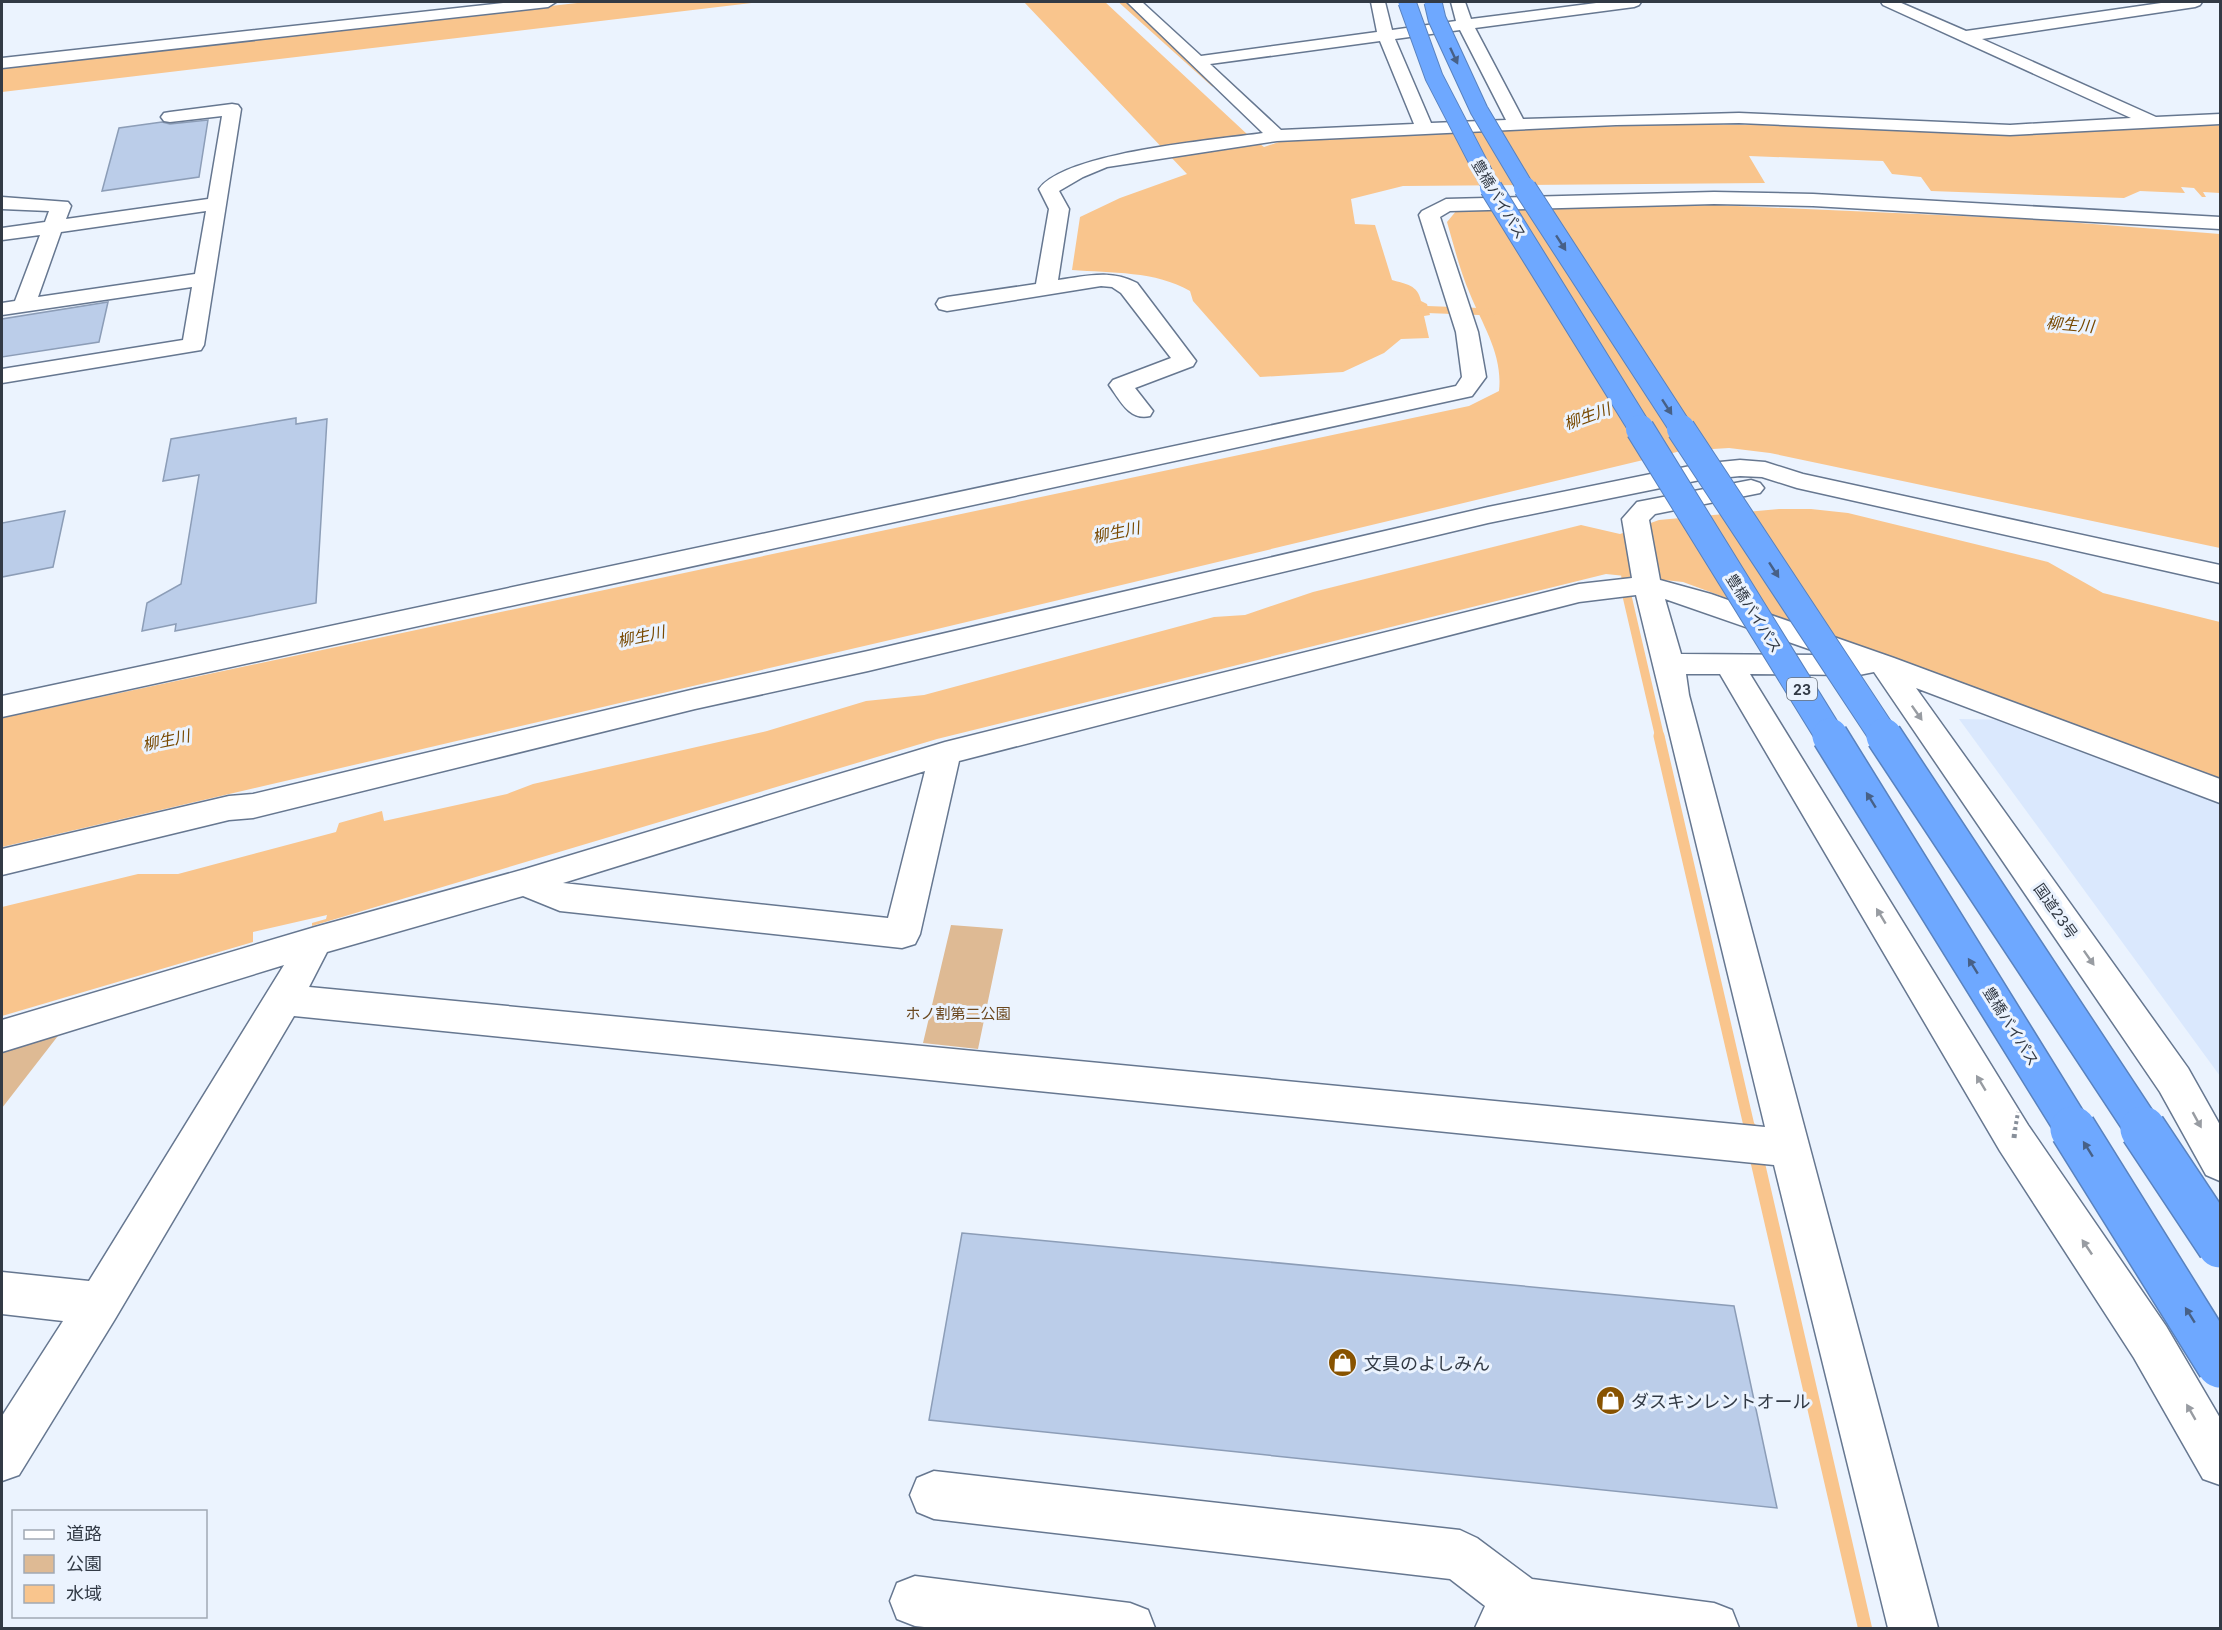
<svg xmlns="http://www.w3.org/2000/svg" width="2222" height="1630" viewBox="0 0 2222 1630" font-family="Inter,'Noto Sans JP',sans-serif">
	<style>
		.built { fill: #dae8fd }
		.green { fill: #deba94 }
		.water { fill: #f9c58d }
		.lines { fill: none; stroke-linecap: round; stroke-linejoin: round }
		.stream-far4 { stroke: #f9c58d; stroke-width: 5 }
		.stream-far3 { stroke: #f9c58d; stroke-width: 7 }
		.stream-far2 { stroke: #f9c58d; stroke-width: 9 }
		.stream-far1 { stroke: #f9c58d; stroke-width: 11 }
		.stream { stroke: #f9c58d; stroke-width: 14 }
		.building { fill: #bbcde9; stroke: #8c9db7; stroke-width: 1.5 }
		.minor-casing { stroke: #667790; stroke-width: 3 }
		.minor { fill: #fff; fill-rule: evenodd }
		.highway-bridge-far4-casing { stroke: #5982be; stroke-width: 19; stroke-linecap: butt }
		.highway-bridge-far3-casing { stroke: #5982be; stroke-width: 24; stroke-linecap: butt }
		.highway-bridge-far2-casing { stroke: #5982be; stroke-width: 30; stroke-linecap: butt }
		.highway-bridge-far1-casing { stroke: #5982be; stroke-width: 38; stroke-linecap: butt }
		.highway-bridge-casing { stroke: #5982be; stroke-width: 48; stroke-linecap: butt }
		.path-bridge-far1 { stroke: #878f9a; stroke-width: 4; stroke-dasharray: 3 3; stroke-linecap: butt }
		.path-bridge { stroke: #878f9a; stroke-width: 5; stroke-dasharray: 4 4; stroke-linecap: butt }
		.highway-bridge-far4 { stroke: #6ea8ff; stroke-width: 17 }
		.highway-bridge-far3 { stroke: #6ea8ff; stroke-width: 22 }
		.highway-bridge-far2 { stroke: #6ea8ff; stroke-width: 28 }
		.highway-bridge-far1 { stroke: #6ea8ff; stroke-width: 35 }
		.highway-bridge { stroke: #6ea8ff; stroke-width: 45 }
		.oneway { fill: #476086 }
		.oneway2 { fill: #989ca2 }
		.labels { text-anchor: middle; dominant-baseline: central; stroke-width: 6; stroke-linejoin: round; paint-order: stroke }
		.shield { fill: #ebf3fe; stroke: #6a727c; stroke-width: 1.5 }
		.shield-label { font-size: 14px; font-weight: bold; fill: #323a45 }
		.street-label { font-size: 15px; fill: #323a45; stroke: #ebf3fe }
		.park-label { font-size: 15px; fill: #6b481f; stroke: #ebf3fe }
		.water-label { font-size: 16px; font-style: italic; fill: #784901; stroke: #ebf3fe }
		.near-poi-label { font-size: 18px; fill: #323a45; stroke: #ebf3fe; text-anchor: start }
	</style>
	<rect width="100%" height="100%" fill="#ebf3fe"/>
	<path class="built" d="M1959,719L2018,720L2220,798V1076Z"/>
	<path class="green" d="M951,925L1003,929L978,1049L923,1043Z
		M61,1032L2,1108V1052Z"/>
	<path class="water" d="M586,2H760L2,92V68Z
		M1024,2H1105L1248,135L1264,147L1285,140L1670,124L1760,125L2011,135L2220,125V193L2203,192L2206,197H2202L2194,188L2181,187L2185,193L2140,191L2124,198L1931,191L1921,177L1892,174L1883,161L1749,156L1765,183L1403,186L1351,199L1355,224L1375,225L1392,280C1406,284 1418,285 1421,301L1427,304L1430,315L1424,316L1429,338L1401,339L1384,353L1343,372L1260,377L1193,301L1190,291C1156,271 1111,273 1072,270L1080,217L1120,198L1187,174Z
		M1715,205L2029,219L2220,234V548L1770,453L1729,448L1681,451L933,630L2,847V718L1469,406L1499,391C1503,355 1483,326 1470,294C1460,271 1454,246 1447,222L1457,210Z
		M1779,509H1811L1848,513L2048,562L2103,593L2220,622V779L1683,582L1606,574L937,739L312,926V923L326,919L327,915L253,932V942L2,1016V907L138,874H178L336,832L339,823L382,811L384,821L507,794L533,784L767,731L866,701L924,695L1214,617L1245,615L1313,592L1581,525L1620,534L1659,520Z"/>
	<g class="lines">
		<path class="stream-far4" d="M1122,2L1213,84"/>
		<path class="stream-far3" d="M1414,309L1492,312"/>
		<path class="stream-far2" d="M1625,564L1627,596L1660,738"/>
		<path class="stream-far1" d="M1659,736L1750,1130"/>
		<path class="stream" d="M1750,1129L1865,1628"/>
	</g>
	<path class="building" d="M208,120L199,177L102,191L119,128L162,122L170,124Z
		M108,302L99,342L2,357V319Z
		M296,418V424L327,419L316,603L175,631L176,624L142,631L147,603L181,584L199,475L163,481L171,439Z
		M65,511L53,567L2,577V523Z
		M962,1233L1734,1306L1777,1508L929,1420Z"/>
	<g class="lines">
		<defs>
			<path id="minor" d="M512,2H556L548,7L2,68V58Z
				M1127,2H1142L1201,56L1377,32L1371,2H1385L1392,30L1456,21L1451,2H1465L1471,19L1604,2H1641L1639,5L1634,7L1475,28L1523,119L1739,113L2010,125L2131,118L1883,5L1881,2H1899L1966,31L2168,2H2202L2200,5L2195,7L1982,39L2156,117L2220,114V124L2010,135L1739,123L1616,125L1277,141L1107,167L1083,177L1059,191L1069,209L1058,280C1086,276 1111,269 1137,283L1196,361L1193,366L1135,388L1153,411L1150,416C1129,421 1120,400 1109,385L1113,380L1171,358L1121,293L1112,287L1101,286L947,311L939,309L936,304L939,299L947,297L1036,284L1049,209L1039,189C1065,152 1216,140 1263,133ZM1460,30L1506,120L1431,123L1395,39ZM1380,41L1414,124L1281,130L1210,64Z
				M232,104L238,105L241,109L204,345L201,350L2,383V369L183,340L192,287L2,315V303L15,301L40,235L2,240V228L45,222L49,211L2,209V197L68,202L71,206L66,219L208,199L222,116L170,122L164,121L161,117L164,113L170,112ZM206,211L195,274L38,297L61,232Z
				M1714,192L1813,194L2220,217V229L1813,206L1714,204L1450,211L1440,217L1478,332L1486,377L1472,396L2,717V696L1456,386L1462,377L1456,332L1419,215L1422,211L1446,199Z
				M1740,460L1765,462L1803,474L2220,565V583L1797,488L1762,477L1740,476L1700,480L1488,523L868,671L695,709L253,818L229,820L2,875V849L229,796L253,794L695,689L868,651L1488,507L1700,464Z
				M1751,480L1760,483L1764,488L1760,493L1655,514L1649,520L1660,580L1711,594L1894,658L2220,779V803L1916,688L2188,1068L2220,1125V1181L2206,1175L2160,1092L1874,672L1859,675L1750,674L2028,1125L2166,1326L2220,1418V1485L2203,1479L2134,1358L2000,1151L1720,674H1686L1689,695L1938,1628H1888L1774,1165L294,1016L115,1319L19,1475L2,1481V1416L63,1321L2,1314V1272L89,1281L284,965L2,1052V1020L315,927L525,869L945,742L1579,584L1632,578L1622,519L1637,502ZM1636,595L1765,1127L309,987L327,952L523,896L560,911L902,948L915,944L920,934L959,761L1579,602ZM1665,599L1826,655L1681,654ZM925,771L888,918L563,883Z
				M934,1471L1460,1530L1477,1538L1532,1579L1714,1603L1732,1610L1739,1628H1475L1485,1606L1450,1579L934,1519L917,1512L910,1495L917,1478Z
				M915,1576L1130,1603L1148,1610L1155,1628H933L915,1626L897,1619L890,1601L897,1583Z"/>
		</defs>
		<use href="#minor" class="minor-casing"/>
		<use href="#minor" class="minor"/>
		<defs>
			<path id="highway-bridge-far4" d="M1407,2L1434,77L1492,189
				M1433,2L1437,19L1479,110L1526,189"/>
			<path id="highway-bridge-far3" d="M1491,188L1641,430
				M1525,188L1682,430"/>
			<path id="highway-bridge-far2" d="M1640,429L1831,738
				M1681,429L1885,738"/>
			<path id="highway-bridge-far1" d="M1830,736L2074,1130
				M1884,736L2144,1130"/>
			<path id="highway-bridge" d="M2073,1129L2220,1365
				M2143,1129L2220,1245"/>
		</defs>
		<use href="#highway-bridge-far4" class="highway-bridge-far4-casing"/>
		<use href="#highway-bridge-far3" class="highway-bridge-far3-casing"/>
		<use href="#highway-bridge-far2" class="highway-bridge-far2-casing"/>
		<use href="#highway-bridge-far1" class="highway-bridge-far1-casing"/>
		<use href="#highway-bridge" class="highway-bridge-casing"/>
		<path class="path-bridge-far1" d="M2015,1130L2018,1112"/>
		<path class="path-bridge" d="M2014,1138L2015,1129"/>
		<use href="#highway-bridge-far4" class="highway-bridge-far4"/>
		<use href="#highway-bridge-far3" class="highway-bridge-far3"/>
		<use href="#highway-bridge-far2" class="highway-bridge-far2"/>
		<use href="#highway-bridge-far1" class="highway-bridge-far1"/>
		<use href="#highway-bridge" class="highway-bridge"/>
	</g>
	<defs><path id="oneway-solid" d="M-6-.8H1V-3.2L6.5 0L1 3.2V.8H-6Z" transform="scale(1.5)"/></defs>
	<g class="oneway">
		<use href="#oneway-solid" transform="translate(1454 56) rotate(65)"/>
		<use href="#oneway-solid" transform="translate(1561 243) rotate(57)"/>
		<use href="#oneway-solid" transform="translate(1667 407) rotate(57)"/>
		<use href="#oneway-solid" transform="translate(1774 570) rotate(57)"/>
		<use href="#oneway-solid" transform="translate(1871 800) rotate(-122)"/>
		<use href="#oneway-solid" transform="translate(1973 966) rotate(-122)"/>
		<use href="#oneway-solid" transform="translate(2088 1149) rotate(-122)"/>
		<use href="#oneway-solid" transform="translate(2190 1315) rotate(-122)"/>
	</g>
	<g class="oneway2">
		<use href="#oneway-solid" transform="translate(1917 713) rotate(55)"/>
		<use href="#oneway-solid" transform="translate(1881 916) rotate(-121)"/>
		<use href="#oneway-solid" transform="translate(2089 958) rotate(55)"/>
		<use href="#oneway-solid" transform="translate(1981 1083) rotate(-121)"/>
		<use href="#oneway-solid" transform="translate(2197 1120) rotate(61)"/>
		<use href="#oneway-solid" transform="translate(2087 1247) rotate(-124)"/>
		<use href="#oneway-solid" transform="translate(2191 1412) rotate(-120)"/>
	</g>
	<defs>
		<symbol id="shop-disc" viewBox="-11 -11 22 22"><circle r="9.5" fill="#885300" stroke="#ebf3fe"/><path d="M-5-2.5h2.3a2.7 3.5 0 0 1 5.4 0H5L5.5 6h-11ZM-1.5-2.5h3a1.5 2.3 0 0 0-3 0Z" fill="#fff"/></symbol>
	</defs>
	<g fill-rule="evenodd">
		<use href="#shop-disc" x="1326" y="1346" width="33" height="33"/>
		<use href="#shop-disc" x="1594" y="1384" width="33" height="33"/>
	</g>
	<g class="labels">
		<rect class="shield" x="1787" y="678" width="30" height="22" rx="4.5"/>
		<g class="shield-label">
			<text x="1802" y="689">23</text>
		</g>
		<g class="street-label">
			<text transform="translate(1499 199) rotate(59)">豊橋バイパス</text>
			<text transform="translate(1754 613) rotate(58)">豊橋バイパス</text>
			<text transform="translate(2056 911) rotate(55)">国道23号</text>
			<text transform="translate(2011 1026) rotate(58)">豊橋バイパス</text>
		</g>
		<g class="park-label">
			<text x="958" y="1013">ホノ割第二公園</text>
		</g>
		<g class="water-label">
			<text transform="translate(2070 324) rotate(5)">柳生川</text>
			<text transform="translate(1587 416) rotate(-20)">柳生川</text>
			<text transform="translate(1116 532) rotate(-12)">柳生川</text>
			<text transform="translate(641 636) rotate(-12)">柳生川</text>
			<text transform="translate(166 740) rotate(-12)">柳生川</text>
		</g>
		<g class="near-poi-label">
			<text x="1364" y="1363">文具のよしみん</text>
			<text x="1631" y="1401">ダスキンレントオール</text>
		</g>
	</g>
	<rect width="2222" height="1630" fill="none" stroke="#323a45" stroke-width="6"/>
	<rect x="12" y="1510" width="195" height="108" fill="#ebf3fe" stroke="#a1a9b4" stroke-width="1.5"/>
	<rect x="24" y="1530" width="30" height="9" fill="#ffffff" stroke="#a1a9b4" stroke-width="1.5"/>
	<text x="66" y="1540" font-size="18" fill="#323a45">道路</text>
	<rect x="24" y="1555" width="30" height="18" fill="#deba94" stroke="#a1a9b4" stroke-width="1.5"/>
	<text x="66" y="1570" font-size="18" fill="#323a45">公園</text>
	<rect x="24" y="1585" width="30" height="18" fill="#f9c58d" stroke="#a1a9b4" stroke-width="1.5"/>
	<text x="66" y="1600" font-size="18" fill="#323a45">水域</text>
</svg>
